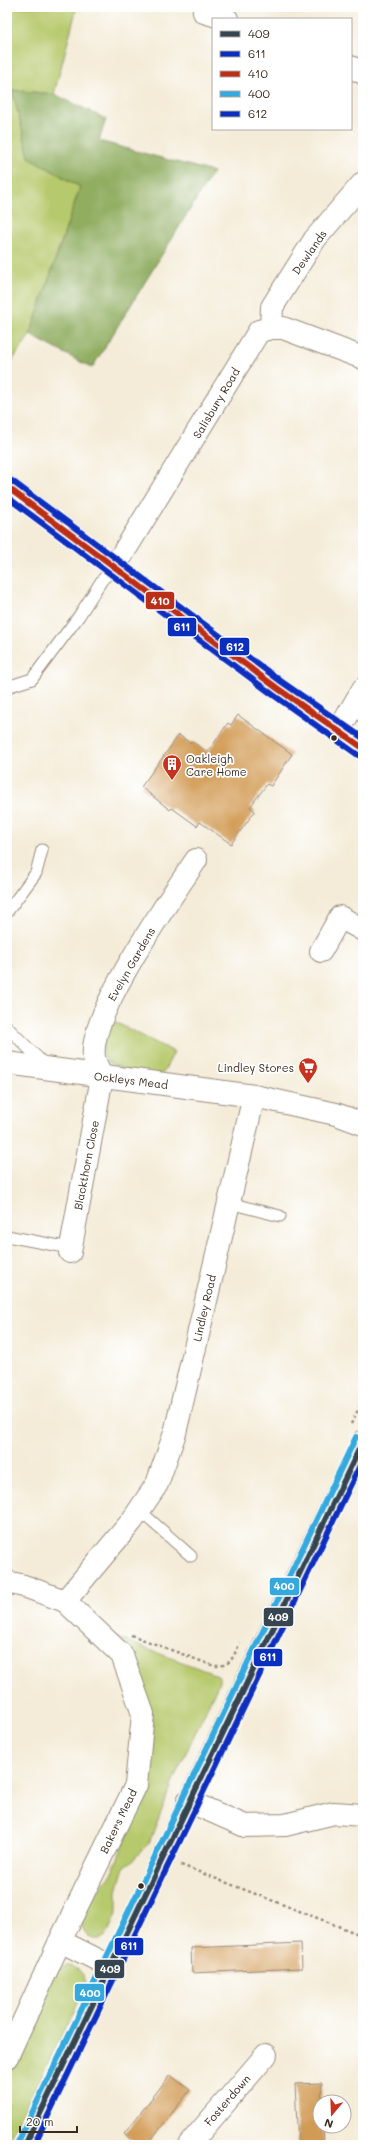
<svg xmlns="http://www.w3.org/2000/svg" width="370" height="2152" viewBox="0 0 370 2152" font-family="Mali,sans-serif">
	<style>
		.green { fill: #b6c96c; stroke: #787a45 }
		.forest { fill: #90ad60; stroke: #666c3f }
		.building { fill: #d29b55 }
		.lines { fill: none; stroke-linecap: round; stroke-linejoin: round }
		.lane-casing { stroke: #988b7b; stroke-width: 13 }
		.street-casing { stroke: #988b7b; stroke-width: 24 }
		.secondary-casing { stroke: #988b7b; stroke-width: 24 }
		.primary-casing { stroke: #988b7b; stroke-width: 24 }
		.path { stroke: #988b7b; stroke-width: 2.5; stroke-dasharray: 3 3; stroke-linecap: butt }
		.lane { stroke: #fff; stroke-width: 11 }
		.street { stroke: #fff; stroke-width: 22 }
		.secondary { stroke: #fde4d1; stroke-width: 22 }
		.primary { stroke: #fabc8b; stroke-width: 22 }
		.bus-1-casing { stroke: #fff; stroke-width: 9 }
		.bus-2-casing { stroke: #fff; stroke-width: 9 }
		.bus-3-casing { stroke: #fff; stroke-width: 9 }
		.bus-4-casing { stroke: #fff; stroke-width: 9 }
		.bus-5-casing { stroke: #fff; stroke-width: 9 }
		.bus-1 { stroke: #36454f; stroke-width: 6 }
		.bus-2 { stroke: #0a2ebe; stroke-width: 6 }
		.bus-3 { stroke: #bb2e18; stroke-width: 6 }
		.bus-4 { stroke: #35a9de; stroke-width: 6 }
		.bus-5 { stroke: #0a2ebe; stroke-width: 6 }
		.bus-dot { fill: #3b2a1e; stroke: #fff; stroke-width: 1.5 }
		.labels { text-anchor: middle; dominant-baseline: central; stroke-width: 3.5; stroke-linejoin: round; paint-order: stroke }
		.street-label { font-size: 11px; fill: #3b2a1e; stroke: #fff }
		.poi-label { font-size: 11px; fill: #3b2a1e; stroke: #fff; text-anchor: start }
		.line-badge { stroke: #fff; stroke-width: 1.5 }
		.badge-label { font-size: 11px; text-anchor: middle; font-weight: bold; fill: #fff }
	</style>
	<rect width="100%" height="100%" fill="#fff"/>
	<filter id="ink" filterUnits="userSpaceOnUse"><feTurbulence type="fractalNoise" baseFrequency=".025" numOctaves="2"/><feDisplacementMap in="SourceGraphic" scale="8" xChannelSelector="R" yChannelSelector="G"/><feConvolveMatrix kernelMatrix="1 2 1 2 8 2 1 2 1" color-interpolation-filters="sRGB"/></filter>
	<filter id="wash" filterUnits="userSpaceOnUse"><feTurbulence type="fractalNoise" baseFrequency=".012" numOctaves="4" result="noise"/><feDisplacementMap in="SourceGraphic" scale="16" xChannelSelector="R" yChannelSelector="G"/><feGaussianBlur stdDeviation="0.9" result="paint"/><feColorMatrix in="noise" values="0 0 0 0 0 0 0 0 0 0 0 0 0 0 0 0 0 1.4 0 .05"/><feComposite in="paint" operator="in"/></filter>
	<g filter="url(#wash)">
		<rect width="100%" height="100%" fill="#f4ecd8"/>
		<path class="green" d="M7,7H77L54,94L12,90L29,157L80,187L30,335L7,368Z
			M109,1019L174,1052L162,1075C147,1072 107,1072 103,1053C102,1044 107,1029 109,1019Z
			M118,1638L214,1674L219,1677V1682L176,1774L149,1843L123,1870L117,1891V1912L110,1928L106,1936L100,1939H93L87,1935L82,1927V1922L89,1898L110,1877L149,1784L148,1766L154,1742L151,1713Z
			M68,1965C80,1969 84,1973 87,1986L7,2143V2074L54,1973Z"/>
		<path class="forest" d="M12,90L54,94L106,119L99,141L213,172L92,368L30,335L80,187L29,157Z"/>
		<g id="blocks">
			<path class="building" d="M238,715L292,754L271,786L267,784L250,807L255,811L231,844L200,822L197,826L172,808L170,810L141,787L179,735L190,743L191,741L208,752L228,723L231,725Z
				M301,1943L302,1968L192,1973L191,1948Z
				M170,2075L190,2090L147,2145H138L124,2134Z
				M322,2083L320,2126H323L324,2145H298L295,2084Z"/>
		</g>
	</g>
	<g filter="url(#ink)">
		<use href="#blocks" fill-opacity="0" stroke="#988b7b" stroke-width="1"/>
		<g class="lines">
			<defs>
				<path id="lane" d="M7,687L32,679L79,616L102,580L114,568
					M7,912L36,873L42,850
					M7,1027L46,1066
					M229,1203L280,1216
					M7,1236L70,1248
					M139,1510L191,1556"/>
				<path id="street" d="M204,12L227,19
					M351,67L363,73
					M271,328L272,307L315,239L363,183
					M114,568L259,331L271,328H283L363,358
					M339,730L363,689
					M321,951L340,917L363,930
					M7,1063L254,1096
					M70,1252L102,1077C100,1071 95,1064 94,1057C88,1014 171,898 196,860
					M7,1582L24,1586L65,1601L122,1655L143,1714L136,1785L60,1941L7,2057
					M65,1601L132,1521L157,1484L175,1433L254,1096L336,1114L363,1124
					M188,1801L245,1826L285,1825L334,1813L363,1815
					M60,1941L112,1967
					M189,2145L266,2055"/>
				<path id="secondary" d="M25,2145C139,1911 248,1675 363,1441"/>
				<path id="primary" d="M7,487L277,688L363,748"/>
			</defs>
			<use href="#lane" class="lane-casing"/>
			<use href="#street" class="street-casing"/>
			<use href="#secondary" class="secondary-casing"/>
			<use href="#primary" class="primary-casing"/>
			<path class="path" d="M351,1424L363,1400
				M131,1635L214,1666C232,1666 232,1658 240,1643
				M181,1865L361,1935L363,2050"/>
			<use href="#lane" class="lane"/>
			<use href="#street" class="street"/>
			<use href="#secondary" class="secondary"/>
			<use href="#primary" class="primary"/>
			<defs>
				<path id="bus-1" d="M25,2145L363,1441"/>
				<path id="bus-2" d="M7,497L272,694L358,755
					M34,2145L363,1459"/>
				<path id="bus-3" d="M7,487L277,688L363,748"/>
				<path id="bus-4" d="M18,2142L356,1437"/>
				<path id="bus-5" d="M12,481L282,682L363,738"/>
			</defs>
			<use href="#bus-1" class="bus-1-casing"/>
			<use href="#bus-2" class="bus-2-casing"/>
			<use href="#bus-3" class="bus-3-casing"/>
			<use href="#bus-4" class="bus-4-casing"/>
			<use href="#bus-5" class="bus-5-casing"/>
			<use href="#bus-1" class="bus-1"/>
			<use href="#bus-2" class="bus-2"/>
			<use href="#bus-3" class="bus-3"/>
			<use href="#bus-4" class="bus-4"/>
			<use href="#bus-5" class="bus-5"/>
		</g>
	</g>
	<defs>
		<symbol id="building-pin" viewBox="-11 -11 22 30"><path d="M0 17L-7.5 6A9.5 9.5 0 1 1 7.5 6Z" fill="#c8321e" stroke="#fff"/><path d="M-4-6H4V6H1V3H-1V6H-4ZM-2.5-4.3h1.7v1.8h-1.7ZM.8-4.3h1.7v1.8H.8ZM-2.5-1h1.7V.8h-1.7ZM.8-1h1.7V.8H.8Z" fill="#fff"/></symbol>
		<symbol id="supermarket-pin" viewBox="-11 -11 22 30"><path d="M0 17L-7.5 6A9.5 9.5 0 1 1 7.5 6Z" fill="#c8321e" stroke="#fff"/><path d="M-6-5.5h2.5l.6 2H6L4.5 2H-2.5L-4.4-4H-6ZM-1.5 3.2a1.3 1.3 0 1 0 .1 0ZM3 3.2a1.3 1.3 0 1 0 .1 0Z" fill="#fff"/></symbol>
	</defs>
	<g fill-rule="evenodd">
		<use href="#building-pin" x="161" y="753" width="22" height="30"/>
		<use href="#supermarket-pin" x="297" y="1056" width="22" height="30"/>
	</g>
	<g class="bus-dot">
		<circle cx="334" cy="738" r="3.5"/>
		<circle cx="141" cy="1886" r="3.5"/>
	</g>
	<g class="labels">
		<g class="street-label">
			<text transform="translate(309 252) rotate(-55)">Dewlands</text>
			<text transform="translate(216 403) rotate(-59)">Salisbury Road</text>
			<text transform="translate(131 964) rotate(-60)">Evelyn Gardens</text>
			<text transform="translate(131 1080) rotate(7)">Ockleys Mead</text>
			<text transform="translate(86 1165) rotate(-79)">Blackthorn Close</text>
			<text transform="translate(204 1308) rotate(-77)">Lindley Road</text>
			<text transform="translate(118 1821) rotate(-64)">Bakers Mead</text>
			<text transform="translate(227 2100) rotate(-49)">Fosterdown</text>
		</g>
		<g class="poi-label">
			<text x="186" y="758">Oakleigh<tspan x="186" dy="13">Care Home</tspan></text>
			<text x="294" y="1067" text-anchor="end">Lindley Stores</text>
		</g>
	</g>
	<g class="line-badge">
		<rect x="145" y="591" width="30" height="19" rx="4" fill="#bb2e18"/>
		<rect x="167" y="617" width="30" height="20" rx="4" fill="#0a2ebe"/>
		<rect x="219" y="637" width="31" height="19" rx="4" fill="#0a2ebe"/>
		<rect x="269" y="1577" width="31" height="19" rx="4" fill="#35a9de"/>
		<rect x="263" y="1607" width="31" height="20" rx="4" fill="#36454f"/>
		<rect x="253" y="1648" width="30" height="19" rx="4" fill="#0a2ebe"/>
		<rect x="114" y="1937" width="30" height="19" rx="4" fill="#0a2ebe"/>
		<rect x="94" y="1959" width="31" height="20" rx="4" fill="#36454f"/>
		<rect x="74" y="1983" width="31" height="19" rx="4" fill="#35a9de"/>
	</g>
	<g class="badge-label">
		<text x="160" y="605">410</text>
		<text x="182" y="631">611</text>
		<text x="235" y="651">612</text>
		<text x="284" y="1590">400</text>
		<text x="278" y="1621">409</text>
		<text x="268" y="1661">611</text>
		<text x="129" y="1950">611</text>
		<text x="110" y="1973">409</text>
		<text x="90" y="1997">400</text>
	</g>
	<rect width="370" height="2152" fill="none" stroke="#fff" stroke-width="24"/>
	<rect x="212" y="18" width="140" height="112" fill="#ffffff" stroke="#b1aaa5"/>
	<rect x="220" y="31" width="20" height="6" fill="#36454f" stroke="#b1aaa5"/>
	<text x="248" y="38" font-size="12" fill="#3b2a1e">409</text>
	<rect x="220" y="51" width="20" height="6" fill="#0a2ebe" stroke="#b1aaa5"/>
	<text x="248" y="58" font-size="12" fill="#3b2a1e">611</text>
	<rect x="220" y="71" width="20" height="6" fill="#bb2e18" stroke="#b1aaa5"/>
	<text x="248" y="78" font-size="12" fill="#3b2a1e">410</text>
	<rect x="220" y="91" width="20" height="6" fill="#35a9de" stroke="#b1aaa5"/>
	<text x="248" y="98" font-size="12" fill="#3b2a1e">400</text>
	<rect x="220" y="111" width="20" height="6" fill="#0a2ebe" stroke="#b1aaa5"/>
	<text x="248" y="118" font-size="12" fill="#3b2a1e">612</text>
	<g transform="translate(332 2114) rotate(199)"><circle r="19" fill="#ffffff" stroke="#b1aaa5"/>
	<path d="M0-3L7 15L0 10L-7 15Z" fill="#c8321e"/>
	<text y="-6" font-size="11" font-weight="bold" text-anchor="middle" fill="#3b2a1e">N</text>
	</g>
	<path d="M20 2126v6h57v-6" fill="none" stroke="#3b2a1e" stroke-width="2"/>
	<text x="26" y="2126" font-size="12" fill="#3b2a1e" stroke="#ffffff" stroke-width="3" paint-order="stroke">20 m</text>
</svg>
